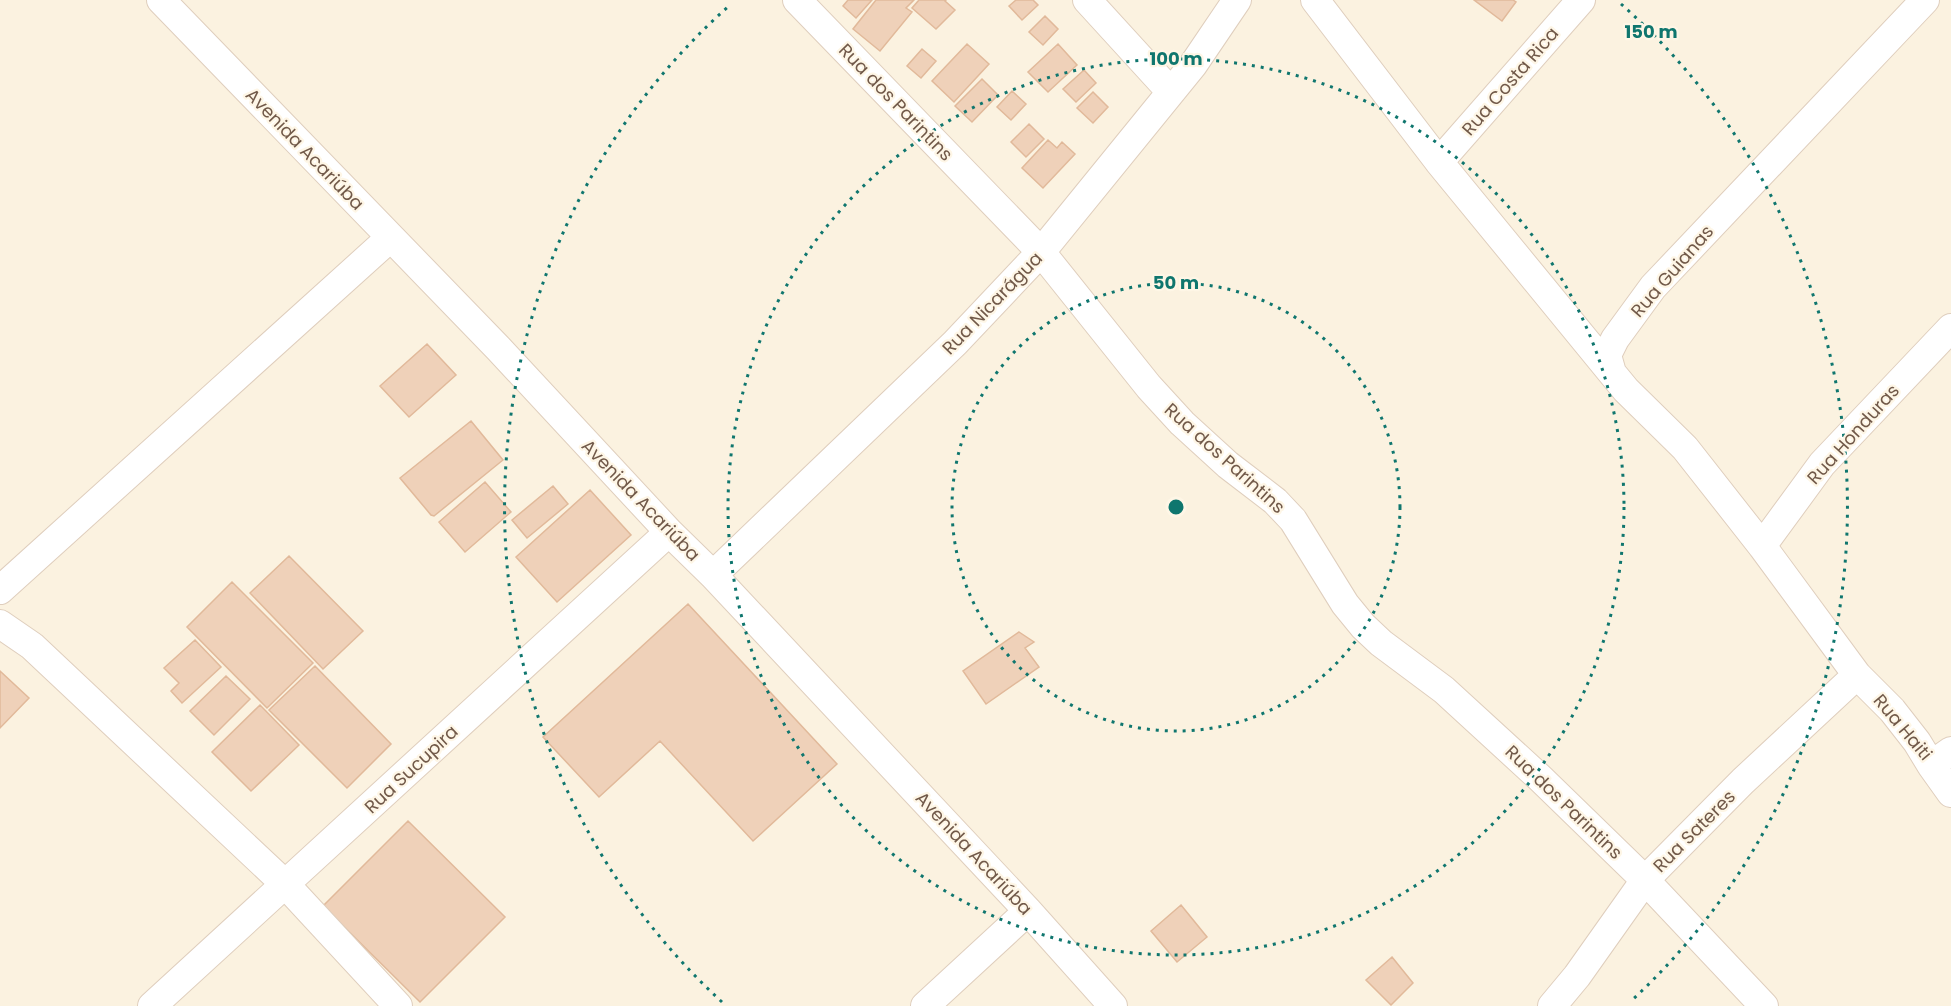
<svg xmlns="http://www.w3.org/2000/svg" width="1951" height="1006" viewBox="0 0 1951 1006" font-family="Poppins,sans-serif">
	<style>
		.building { fill: #efd1b9; stroke: #e1b99a; stroke-width: 1.5 }
		.lines { fill: none; stroke-linecap: round; stroke-linejoin: round }
		.street-casing { stroke: #dfcebd; stroke-width: 30 }
		.street { stroke: #fff; stroke-width: 28 }
		.ring { fill: none; stroke: #0f766e; stroke-width: 3; stroke-dasharray: 3 6 }
		.labels { text-anchor: middle; dominant-baseline: central; stroke-width: 4.5; stroke-linejoin: round; paint-order: stroke }
		.street-label { font-size: 18px; fill: #715949; stroke: #fef6e6 }
		.centre { fill: #0f766e; stroke: #fef6e6; stroke-width: 3 }
		.ring-label { font-size: 18px; text-anchor: middle; font-weight: bold; fill: #0f766e; stroke: #fef6e6; stroke-width: 4.5; stroke-linejoin: round; paint-order: stroke }
	</style>
	<rect width="100%" height="100%" fill="#fbf2e0"/>
	<path class="building" d="M848,0H872L856,18L843,6Z
		M876,0H914L906,8L912,12L880,51L853,29Z
		M919,0H946L945,1L955,10L936,29L912,8Z
		M1016,0H1033L1038,5L1022,20L1009,6Z
		M1474,0H1513L1516,2L1502,21Z
		M1045,16L1058,29L1043,45L1029,32Z
		M967,44L989,64L954,102L932,81Z
		M1058,44L1077,65L1048,92L1028,72Z
		M922,49L936,61L921,78L907,66Z
		M1084,70L1096,83L1076,102L1063,89Z
		M982,79L998,95L972,122L955,106Z
		M1012,91L1026,104L1011,120L997,107Z
		M1093,92L1108,107L1093,123L1077,108Z
		M1029,124L1044,139L1026,157L1011,142Z
		M1048,140L1057,148L1062,142L1075,154L1043,188L1022,168Z
		M427,344L456,375L409,417L380,386Z
		M471,421L503,460L434,516L431,515L400,478Z
		M485,482L511,512L465,552L439,522Z
		M553,486L568,504L527,538L512,520Z
		M590,490L631,535L557,602L516,557Z
		M289,556L363,631L323,669L250,593Z
		M232,582L313,663L267,708L187,627Z
		M688,604L837,764L753,841L660,741L599,797L543,737Z
		M1019,632L1034,642L1025,648L1039,667L986,704L963,671Z
		M195,640L221,667L182,703L171,691L179,683L164,668Z
		M315,666L391,744L347,788L269,710Z
		M0,671L29,698L0,728Z
		M226,676L250,699L214,735L190,711Z
		M260,705L299,745L251,791L212,752Z
		M408,821L505,917L420,1002L323,906Z
		M1181,905L1207,937L1177,962L1151,931Z
		M1392,957L1413,983L1391,1005L1366,980Z"/>
	<g class="lines">
		<defs>
			<path id="street" d="M161,0L498,348L669,532L713,575L1028,911L1113,1006
				M797,0L1041,252L1149,387L1182,423L1228,465L1275,501L1293,520L1345,604L1363,626L1381,643L1444,690L1540,778L1645,880L1764,1006
				M1087,0L1171,92
				M1315,0L1439,162L1612,373
				M1925,0L1653,287L1615,339L1607,355L1612,373L1626,390L1685,448L1762,546L1857,675L1892,710L1917,742L1931,765L1951,751
				M1439,162L1581,0
				M1762,546L1822,464L1951,328
				M713,575L955,343L1041,252L1193,65L1237,0
				M0,590L390,238
				M0,624L32,646L286,885L398,1006
				M1931,765L1951,793
				M152,1006L669,532
				M925,1006L1028,911
				M1552,1006L1577,976L1645,880L1743,781L1857,675"/>
		</defs>
		<use href="#street" class="street-casing"/>
		<use href="#street" class="street"/>
	</g>
	<g class="ring">
		<circle cx="1176" cy="507" r="224"/>
		<circle cx="1176" cy="507" r="448"/>
		<path d="M722 1002A672 672 0 0 1 731 4M1621 4A672 672 0 0 1 1630 1002"/>
	</g>
	<g class="labels">
		<g class="street-label">
			<text transform="translate(1510 81) rotate(-49)">Rua Costa Rica</text>
			<text transform="translate(896 102) rotate(46)">Rua dos Parintins</text>
			<text transform="translate(305 149) rotate(46)">Avenida Acariúba</text>
			<text transform="translate(1672 271) rotate(-49)">Rua Guianas</text>
			<text transform="translate(992 303) rotate(-46)">Rua Nicarágua</text>
			<text transform="translate(1853 434) rotate(-48)">Rua Honduras</text>
			<text transform="translate(1225 458) rotate(42)">Rua dos Parintins</text>
			<text transform="translate(641 500) rotate(46)">Avenida Acariúba</text>
			<text transform="translate(1903 727) rotate(50)">Rua Haiti</text>
			<text transform="translate(411 769) rotate(-43)">Rua Sucupira</text>
			<text transform="translate(1564 802) rotate(44)">Rua dos Parintins</text>
			<text transform="translate(1694 831) rotate(-45)">Rua Sateres</text>
			<text transform="translate(974 853) rotate(47)">Avenida Acariúba</text>
		</g>
	</g>
	<circle cx="1176" cy="507" r="9" class="centre"/>
	<g class="ring-label">
		<text x="1651" y="38">150 m</text>
		<text x="1176" y="65">100 m</text>
		<text x="1176" y="289">50 m</text>
	</g>
</svg>
